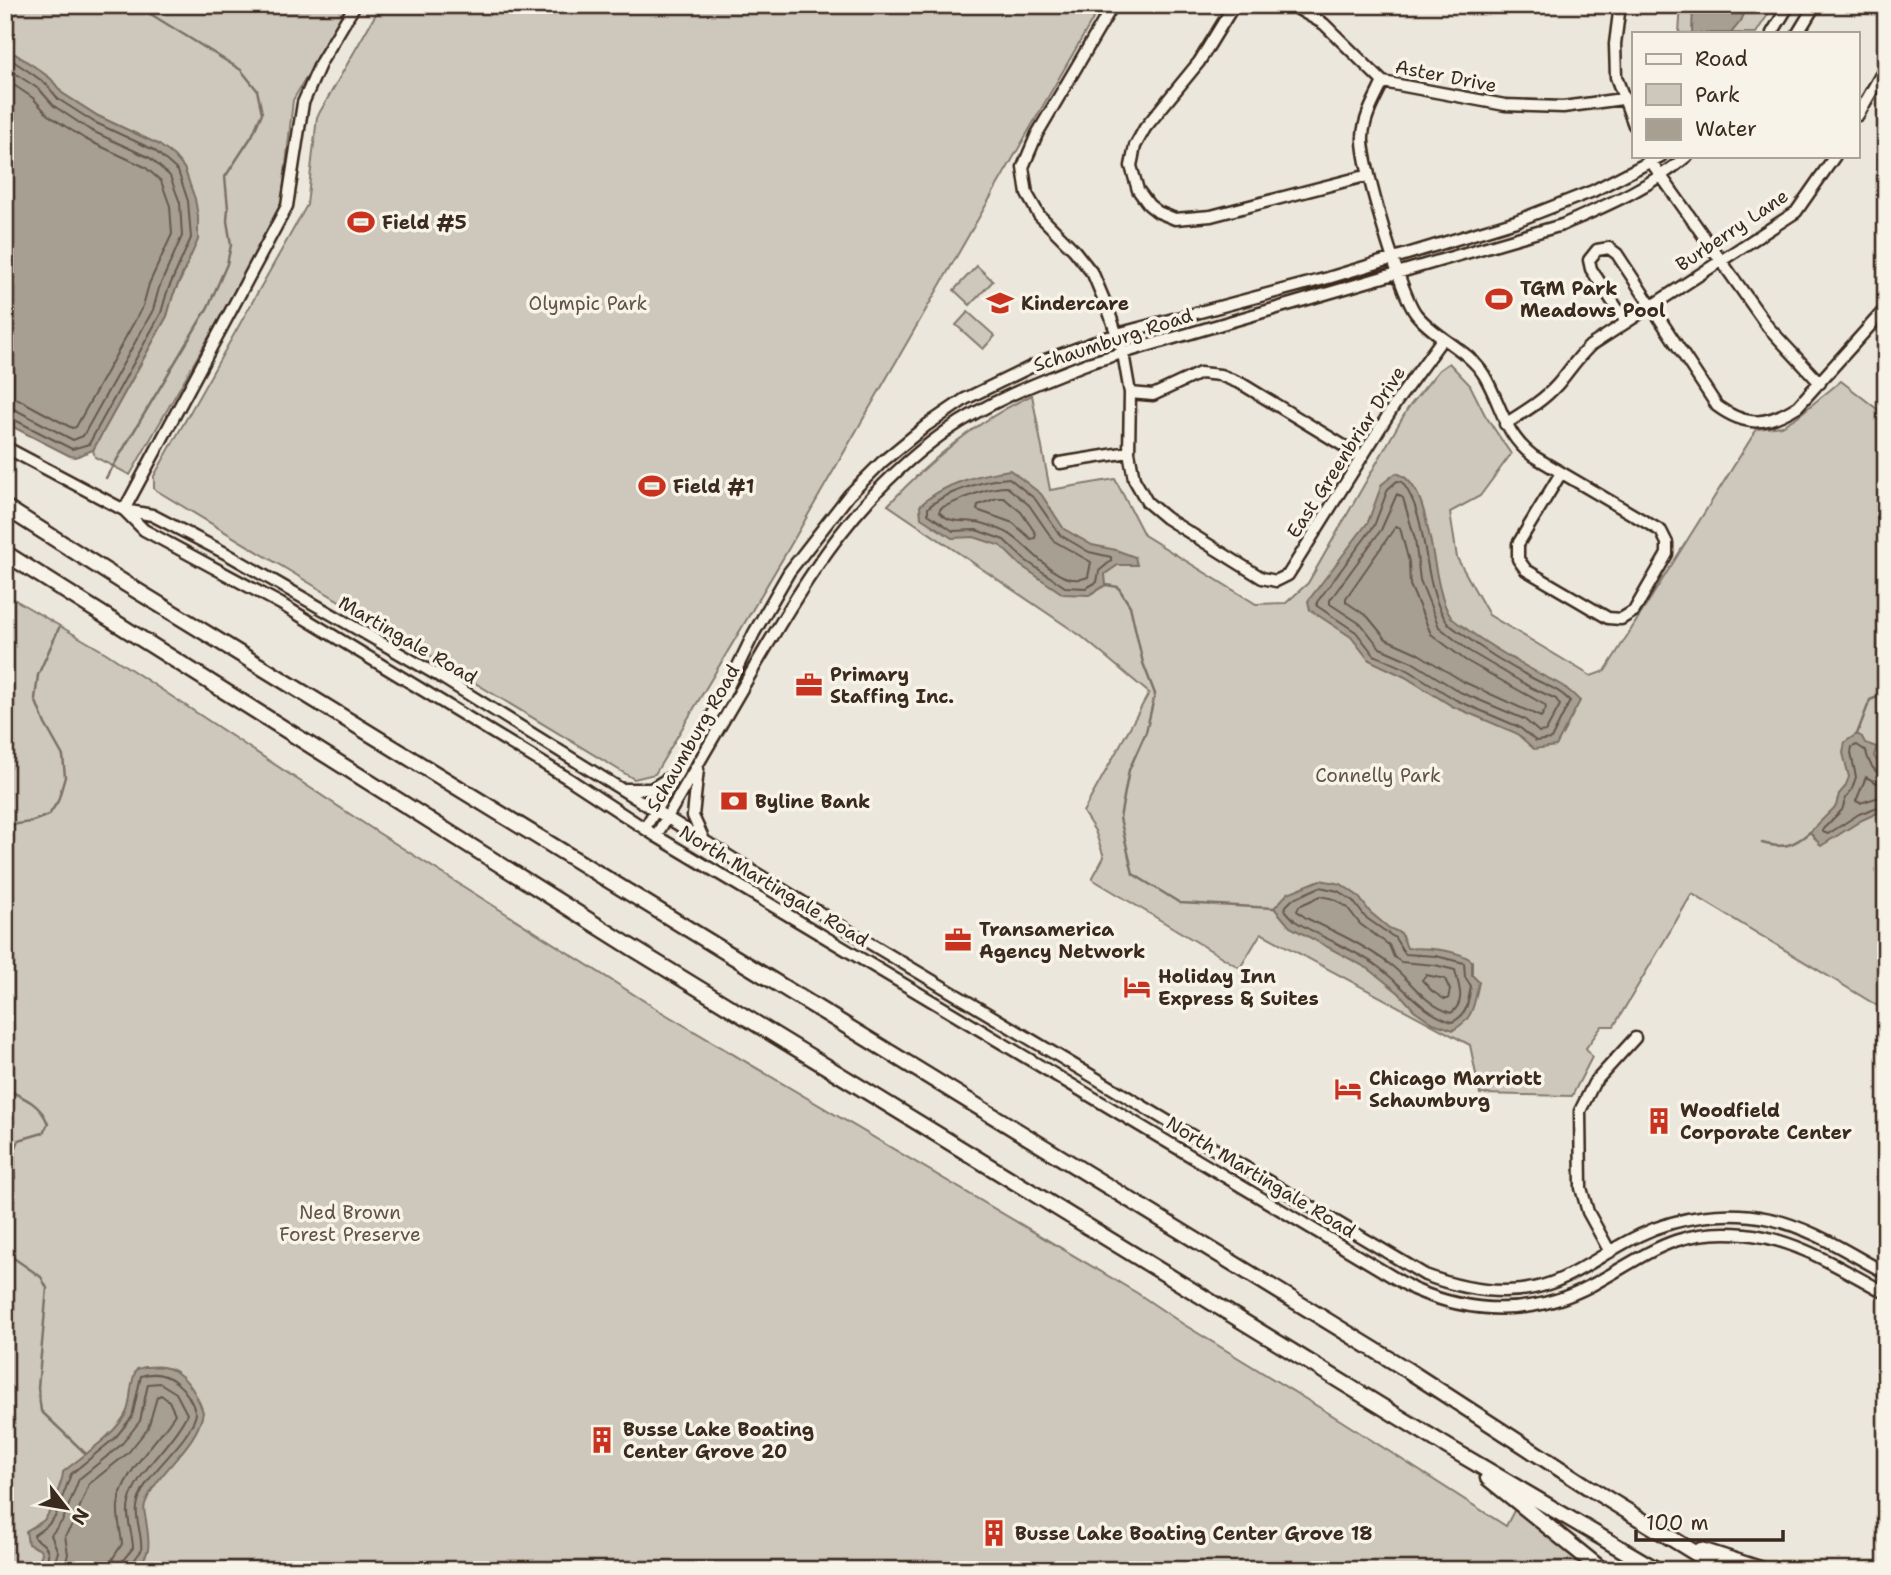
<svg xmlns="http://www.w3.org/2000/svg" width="1891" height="1575" viewBox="0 0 1891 1575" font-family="'Shantell Sans',sans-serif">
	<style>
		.green { fill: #cec8bc; stroke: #84796d; stroke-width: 2 }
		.water { fill: #a89f93; stroke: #7c7064; stroke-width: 2 }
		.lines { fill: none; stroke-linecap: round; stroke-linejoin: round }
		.shore { stroke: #67594d; stroke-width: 2 }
		.stream { stroke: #7c7064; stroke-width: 2.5 }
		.minor-casing { stroke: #3b2a1e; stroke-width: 15 }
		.highway-casing { stroke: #3b2a1e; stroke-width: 19 }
		.minor { stroke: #f7f3e8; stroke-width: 10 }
		.highway { stroke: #f7f3e8; stroke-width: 14 }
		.labels { text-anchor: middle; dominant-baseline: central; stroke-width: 7; stroke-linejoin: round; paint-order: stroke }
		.street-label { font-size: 19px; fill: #3b2a1e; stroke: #f7f3e8 }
		.poi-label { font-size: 19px; font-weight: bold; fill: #3b2a1e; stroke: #f7f3e8; text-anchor: start }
		.park-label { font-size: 19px; fill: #605246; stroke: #f7f3e8 }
	</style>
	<rect width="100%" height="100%" fill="#ece7dc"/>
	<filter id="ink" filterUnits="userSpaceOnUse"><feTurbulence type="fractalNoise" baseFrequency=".0143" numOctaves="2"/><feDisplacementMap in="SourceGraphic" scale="14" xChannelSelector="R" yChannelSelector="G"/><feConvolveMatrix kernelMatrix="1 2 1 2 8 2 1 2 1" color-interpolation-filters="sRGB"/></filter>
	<g filter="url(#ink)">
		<path class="green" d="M5,5H349L293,100L282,201L266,237L130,475L95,457L93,450L167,316L173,295L185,271L189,182L184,168L158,144L98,116L62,93L51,79L35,67L15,54L5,53Z
			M381,5H1101L789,548L655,774L634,779L154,489V476L307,205L317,117Z
			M1681,5H1774L1756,33H1679Z
			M977,266L993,281L970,305L954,290Z
			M968,312L995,336L983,349L956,325Z
			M1449,363L1470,385L1485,415L1511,454L1480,496L1450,512L1457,558L1489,615L1591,676L1605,671L1757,429L1782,426L1798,416L1841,381L1886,416V474L1877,501L1886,499V512L1882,514L1886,521V1011L1692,894L1614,1026H1602L1586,1048L1592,1057L1572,1096L1480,1094L1470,1045L1261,933L1240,968L1092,879L1104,857L1095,831L1083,812L1149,693L1081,636L888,505C931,459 975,422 1032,395L1050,490L1115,479L1144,535L1256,604L1286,603L1308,583L1408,408L1439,370Z
			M5,594L106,653L377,832L660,1011L1137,1293L1183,1324L1340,1420L1506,1526L1518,1503L1602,1570H5Z"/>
		<path class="water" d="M1693,5H1748L1741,21L1731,33H1692Z
			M5,53L15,54L35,67L51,79L62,93L98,116L158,144L174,156L184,168L195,199L198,216V240L173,295L167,316L93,450L76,457L70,456L5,423Z
			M1010,470L1041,494L1064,529L1092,545L1116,550L1135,557L1137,565H1118L1105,574L1106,585L1089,595L1063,594L1020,565L1001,546L974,537L952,538L921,518L920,506C941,484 980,474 1010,470Z
			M1396,473C1436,484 1428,585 1451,617C1455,622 1463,626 1468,630C1489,646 1513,659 1536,672C1556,683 1563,683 1580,701L1556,746L1534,749L1516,733L1452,706L1405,677L1369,660L1351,637L1310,610L1308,601L1368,522L1382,484Z
			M1857,734L1862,737L1865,743L1882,749H1876L1874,756L1886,774V809L1862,820L1821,846L1810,832L1836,806L1839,794L1845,787L1849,777L1843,753L1845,742Z
			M1320,880L1341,884L1358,896L1370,912L1389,928L1401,933L1407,948C1426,948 1458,949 1472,961V975L1479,982C1474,1004 1474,1019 1453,1030L1433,1023L1414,1010L1399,993L1369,969L1290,927L1274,908L1288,893Z
			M145,1367C151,1367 157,1366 163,1367C184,1370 197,1394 203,1412C198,1446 157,1471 145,1504C143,1510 145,1514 146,1520C149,1544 153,1551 135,1570H5V1567L26,1568L38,1563L42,1553L41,1550L28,1544L26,1531C32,1527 40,1524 45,1519C50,1513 63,1480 63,1472C81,1457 118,1433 127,1411C132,1397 129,1382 137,1369Z"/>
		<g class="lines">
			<path class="shore" d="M5,60L13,61L31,73L46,84L58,99L94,122L154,150L178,171L188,201L191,238L167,292L161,313L89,444L72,449L11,418L5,417
				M5,69L10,70L40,90L54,106L90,130L150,158L170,176L180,203L182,236L159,288L153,310L83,436L73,440L14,409L5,408
				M5,79L33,98L48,115L85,139L145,167L161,181L170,206L172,234L149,284L143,306L76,427L72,428L18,399L5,397
				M1009,478L1035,499L1060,535L1089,552L1111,557V561L1099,571L1097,582L1086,588L1065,587L1025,560L1004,540L976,530L953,531L928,514V508C942,493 988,479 1009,478Z
				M1397,481L1402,482C1431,520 1420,578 1445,619C1448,625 1455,629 1461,633C1483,650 1509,666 1534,679C1547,686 1559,689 1570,701L1551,739L1536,741L1519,727L1456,700L1408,670L1374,655L1356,632L1317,606V602L1374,526L1388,489Z
				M1007,487L1029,505L1054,541L1091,562L1088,577C1055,591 1028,539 1001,530C993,527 983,522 975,522C960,520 951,524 939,512L941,508C961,500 985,487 1007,487Z
				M1397,494L1403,498L1415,539L1420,580L1439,627L1469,651L1530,687L1556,699L1560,705L1546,731L1539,732L1524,719L1460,692L1412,662L1380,648L1362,625L1330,604V600L1381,530Z
				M997,498H1004L1021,512L1036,534L1035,538L1031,539L1013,523L977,510L978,505Z
				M1396,526L1400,528L1409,562L1410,585L1431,634L1465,660L1545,705L1546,709L1541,717L1464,682L1417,653L1386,639L1368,617L1346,602V598Z
				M1886,776C1874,775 1868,761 1866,751L1857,745L1852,747L1851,753L1856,777L1852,789L1846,798L1842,810L1823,829V832L1828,834L1859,814L1886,804
				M1886,785L1879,784L1866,777L1856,801L1860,803L1886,795
				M1320,887L1338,891L1353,901L1365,917L1395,938L1405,954L1436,956L1464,963L1465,977L1471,986C1468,1001 1468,1015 1452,1022C1419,1012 1401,982 1373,963C1348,947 1320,937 1295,921L1285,910L1286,906L1293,899Z
				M1321,896L1334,899L1347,907L1360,924L1389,945L1394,957L1401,962L1435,965L1455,970C1458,984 1467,1002 1451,1013C1425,1005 1412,982 1392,966C1366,946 1336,932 1306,918L1297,911L1299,906Z
				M1426,975L1445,979L1450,990L1448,999H1444L1432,991L1422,980Z
				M40,1570C53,1557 50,1546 35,1539L34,1535L48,1525L55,1517L71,1474L115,1438L132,1417L141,1376C168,1367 189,1389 196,1414C188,1447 141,1473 137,1507C135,1521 143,1536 141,1551L132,1563L130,1570
				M52,1570L58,1552L51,1535L63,1520L79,1479L121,1445L140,1421L148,1384L160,1383L176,1393L187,1414C172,1446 137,1469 129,1503C125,1517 133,1534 133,1548L123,1560L122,1570
				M64,1570L68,1554L65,1536L73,1524L89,1484L128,1453L148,1428L157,1397L161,1395L169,1401L175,1414C159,1440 120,1475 118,1506C117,1518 121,1532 122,1544L113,1558L111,1570"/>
			<path class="stream" d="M106,478L208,307L227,264L231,245L227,221L228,208L225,177L252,136L262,113L257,90L241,70L136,5
				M1106,585L1118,587L1130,606L1143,663L1155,694L1146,732L1129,770L1120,818L1133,874L1180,903L1274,908
				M1857,734L1870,700L1884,694L1886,690
				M1882,749L1886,750
				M5,826L30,822L49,815L58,801L65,777L63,756L45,724L35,699L38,675L59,628
				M1762,843C1784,849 1793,846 1810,832
				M5,885H8C16,896 14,902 10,915L5,918
				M5,1089C23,1097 41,1104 48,1124L43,1133L19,1140L14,1152L15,1178L5,1187
				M5,1252L41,1277L47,1288L38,1388L41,1411L85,1453"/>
			<defs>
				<path id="minor" d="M1113,5L1037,134L1023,167L1027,194L1039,215L1074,250L1093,274L1109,312L1123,353L1130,393L1129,452L1134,479L1147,502L1166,518L1262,578L1276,581L1288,575L1397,401L1443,338
					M1234,5L1199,62L1145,128L1135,146L1131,166L1138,190L1149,205L1158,212L1175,219L1211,216L1369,175
					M1291,5L1324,24L1383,82L1505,105L1563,107L1622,99
					M1620,5L1615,44L1616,77L1634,125
					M1772,33L1789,5
					M1798,33L1815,5
					M1383,82C1375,99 1364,117 1363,136C1361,162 1401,295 1416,314C1435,338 1468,349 1484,375C1502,405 1503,433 1533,456L1661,531L1667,543V554L1634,611L1621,619L1608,618L1526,570L1518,559V544L1561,473
					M1858,115L1886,66
					M1647,156L1768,327L1820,383
					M1626,322L1591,269L1589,260L1597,250L1609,248L1617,254L1717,406C1747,428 1768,425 1798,406L1886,308
					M1130,393L1153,395L1200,373L1220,375L1242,384L1362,457
					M1505,424C1524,412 1543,401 1558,384C1569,371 1577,358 1590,346L1796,212L1835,156
					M5,447L124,510L144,530L281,604L569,779L656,836L1413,1289C1473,1315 1533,1316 1592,1285C1647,1255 1676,1227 1745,1234C1797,1239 1841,1269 1886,1293
					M1060,463L1129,452
					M124,510L152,515L227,554L444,679L846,929L1425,1275C1465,1290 1510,1298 1551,1283C1582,1272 1609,1249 1640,1235C1679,1216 1727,1210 1770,1219C1812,1228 1848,1253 1886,1273
					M124,510L287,206L303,103L321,62L355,5
					M698,769L693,816L703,838
					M623,789H651L677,773
					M645,828L723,697L754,633L789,572L849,495L882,462L927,425L965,399L1045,360L1117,334L1328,278L1516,221L1593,191L1661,156
					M656,836C690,777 724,719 758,661C811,571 858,494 945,432C989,401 1039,382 1088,363L1562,225C1605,206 1651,187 1687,156
					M1610,1252L1588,1212L1581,1188L1580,1111L1594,1083L1635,1038"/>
				<path id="highway" d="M5,507L126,584L1409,1371L1588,1487L1723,1570
					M5,553L631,947L1448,1447L1657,1570
					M1488,1478L1602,1570
					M1701,1550L1763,1570"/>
			</defs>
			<use href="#minor" class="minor-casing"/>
			<use href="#highway" class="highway-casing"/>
			<use href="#minor" class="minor"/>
			<use href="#highway" class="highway"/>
		</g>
	</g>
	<defs>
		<symbol id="stadium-bare" viewBox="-9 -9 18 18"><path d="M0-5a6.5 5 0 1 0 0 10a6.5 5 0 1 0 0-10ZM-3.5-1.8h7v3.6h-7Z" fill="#c8321e" stroke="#f7f3e8" stroke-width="2.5" paint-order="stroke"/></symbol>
		<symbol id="school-bare" viewBox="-9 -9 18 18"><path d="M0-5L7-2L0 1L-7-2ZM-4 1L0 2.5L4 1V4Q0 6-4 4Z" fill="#c8321e" stroke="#f7f3e8" stroke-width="2.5" paint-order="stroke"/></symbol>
		<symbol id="office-bare" viewBox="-9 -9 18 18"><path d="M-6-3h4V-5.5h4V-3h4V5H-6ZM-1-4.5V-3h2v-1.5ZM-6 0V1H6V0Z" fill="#c8321e" stroke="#f7f3e8" stroke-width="2.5" paint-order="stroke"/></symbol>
		<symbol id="bank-bare" viewBox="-9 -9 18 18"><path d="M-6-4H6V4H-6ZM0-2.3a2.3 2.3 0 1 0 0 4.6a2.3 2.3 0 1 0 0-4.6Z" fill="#c8321e" stroke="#f7f3e8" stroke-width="2.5" paint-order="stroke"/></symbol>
		<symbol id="hotel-bare" viewBox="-9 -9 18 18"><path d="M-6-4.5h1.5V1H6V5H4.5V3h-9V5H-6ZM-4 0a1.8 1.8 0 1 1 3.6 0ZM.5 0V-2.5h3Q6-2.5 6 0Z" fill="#c8321e" stroke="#f7f3e8" stroke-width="2.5" paint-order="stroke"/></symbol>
		<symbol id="building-bare" viewBox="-9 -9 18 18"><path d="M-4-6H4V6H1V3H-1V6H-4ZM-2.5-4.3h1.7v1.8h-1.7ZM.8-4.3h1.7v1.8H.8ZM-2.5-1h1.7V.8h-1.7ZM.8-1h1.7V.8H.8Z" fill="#c8321e" stroke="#f7f3e8" stroke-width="2.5" paint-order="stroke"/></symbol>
	</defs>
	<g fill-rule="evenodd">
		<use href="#stadium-bare" x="342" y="203" width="38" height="38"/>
		<use href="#stadium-bare" x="1480" y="280" width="38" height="38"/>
		<use href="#school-bare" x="981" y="284" width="38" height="38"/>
		<use href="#stadium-bare" x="633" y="467" width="38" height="38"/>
		<use href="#office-bare" x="790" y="666" width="38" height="38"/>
		<use href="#bank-bare" x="715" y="782" width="38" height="38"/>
		<use href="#office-bare" x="939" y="921" width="38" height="38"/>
		<use href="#hotel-bare" x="1118" y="968" width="38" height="38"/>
		<use href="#hotel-bare" x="1329" y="1070" width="38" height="38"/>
		<use href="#building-bare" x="1640" y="1102" width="38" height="38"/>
		<use href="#building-bare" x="583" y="1421" width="38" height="38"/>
		<use href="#building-bare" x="975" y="1514" width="38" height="38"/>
	</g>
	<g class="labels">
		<g class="street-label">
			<text transform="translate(1446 76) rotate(11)">Aster Drive</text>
			<text transform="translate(1732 230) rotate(-34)">Burberry Lane</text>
			<text transform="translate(1113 340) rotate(-18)">Schaumburg Road</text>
			<text transform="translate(1346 452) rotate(-57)">East Greenbriar Drive</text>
			<text transform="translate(408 640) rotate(30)">Martingale Road</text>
			<text transform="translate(693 738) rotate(-60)">Schaumburg Road</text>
			<text transform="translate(774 886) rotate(31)">North Martingale Road</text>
			<text transform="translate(1261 1177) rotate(31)">North Martingale Road</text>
		</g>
		<g class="poi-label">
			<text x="382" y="222">Field #5</text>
			<text x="1520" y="288">TGM Park<tspan x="1520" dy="22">Meadows Pool</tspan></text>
			<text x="1021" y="303">Kindercare</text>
			<text x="673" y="486">Field #1</text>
			<text x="830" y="674">Primary<tspan x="830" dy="22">Staffing Inc.</tspan></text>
			<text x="755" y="801">Byline Bank</text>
			<text x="979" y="929">Transamerica<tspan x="979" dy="22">Agency Network</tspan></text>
			<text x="1158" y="976">Holiday Inn<tspan x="1158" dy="22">Express &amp; Suites</tspan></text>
			<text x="1369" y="1078">Chicago Marriott<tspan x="1369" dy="22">Schaumburg</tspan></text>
			<text x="1680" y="1110">Woodfield<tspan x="1680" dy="22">Corporate Center</tspan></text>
			<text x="623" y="1429">Busse Lake Boating<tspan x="623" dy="22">Center Grove 20</tspan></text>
			<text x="1015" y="1533">Busse Lake Boating Center Grove 18</text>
		</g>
		<g class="park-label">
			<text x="588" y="303">Olympic Park</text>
			<text x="1378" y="775">Connelly Park</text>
			<text x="350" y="1212">Ned Brown<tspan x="350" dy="22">Forest Preserve</tspan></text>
		</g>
	</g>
	<rect width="1891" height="1575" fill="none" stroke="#f7f3e8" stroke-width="28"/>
	<rect x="14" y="14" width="1863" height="1547" fill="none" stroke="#3b2a1e" stroke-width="2.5" filter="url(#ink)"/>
	<rect x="1632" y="32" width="228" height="126" fill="#f7f3e8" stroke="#aca397" stroke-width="2"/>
	<rect x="1646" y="54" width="35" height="10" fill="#f7f3e8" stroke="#aca397" stroke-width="2"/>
	<text x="1695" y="66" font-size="21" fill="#3b2a1e">Road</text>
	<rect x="1646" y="84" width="35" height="21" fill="#cec8bc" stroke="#aca397" stroke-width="2"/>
	<text x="1695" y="102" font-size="21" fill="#3b2a1e">Park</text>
	<rect x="1646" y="119" width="35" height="21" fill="#a89f93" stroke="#aca397" stroke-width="2"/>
	<text x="1695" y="136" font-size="21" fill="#3b2a1e">Water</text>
	<g transform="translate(66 1508) rotate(121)" stroke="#f7f3e8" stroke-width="5" paint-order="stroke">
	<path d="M0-5L12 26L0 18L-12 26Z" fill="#3b2a1e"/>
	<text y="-10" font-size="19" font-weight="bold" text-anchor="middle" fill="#3b2a1e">N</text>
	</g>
	<path d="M1636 1530v10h147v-10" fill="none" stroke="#3b2a1e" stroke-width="3.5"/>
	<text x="1646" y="1530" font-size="21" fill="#3b2a1e" stroke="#f7f3e8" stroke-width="5" paint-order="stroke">100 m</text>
</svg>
